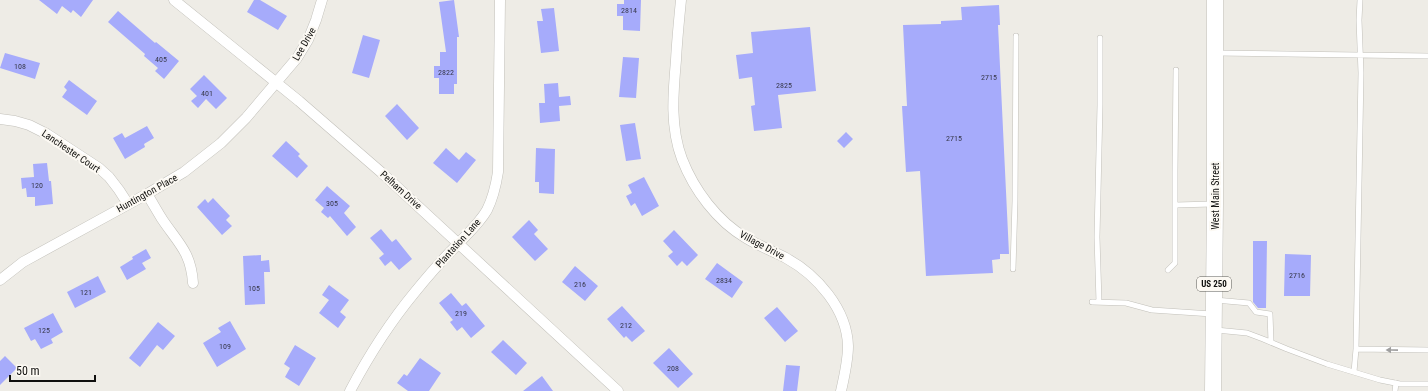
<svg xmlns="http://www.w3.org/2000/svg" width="1428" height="391" viewBox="0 0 1428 391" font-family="'Roboto Condensed',sans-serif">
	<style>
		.building { fill: #a6abfb }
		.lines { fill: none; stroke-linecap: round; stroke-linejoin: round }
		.lane-casing { stroke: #c2c0ba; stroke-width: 6 }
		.street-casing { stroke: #c2c0ba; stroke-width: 11 }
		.primary-casing { stroke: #c2c0ba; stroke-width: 17 }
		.lane { stroke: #fff; stroke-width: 5 }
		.street { stroke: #fff; stroke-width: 10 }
		.primary { stroke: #fff; stroke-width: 16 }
		.oneway { fill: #9f9f9f }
		.labels { text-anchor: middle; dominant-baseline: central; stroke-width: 4; stroke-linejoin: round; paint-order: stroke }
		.number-label { font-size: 8px; fill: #363749 }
		.shield { fill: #fcf9f3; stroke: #575653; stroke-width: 1 }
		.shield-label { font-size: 9px; font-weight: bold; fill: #10100e }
		.street-label { font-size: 10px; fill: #10100e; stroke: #fcf9f3 }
	</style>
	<rect width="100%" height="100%" fill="#eeece6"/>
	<path class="building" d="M39,0H93L81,17L73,10L71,13L62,6L57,14Z
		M254,0H260L287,16L278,30L247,12Z
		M454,0L459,37H457V84H454V94H439V78H434V66H440V52H446L439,2Z
		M624,0H641L640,31L623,30V16H617V4H624Z
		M999,5L1000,25H998L1009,254H1000V259L992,260L993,273L926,276L920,171L906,172L902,106H907L903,25L941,24V21L962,20L961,7Z
		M554,8L559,51L541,53L537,21H543L541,9Z
		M118,11L155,43L156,42L179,61L164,79L155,71L158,68L144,56L145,54L108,22Z
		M810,27L816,91L778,95L782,128L754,131L751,106L755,105L752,77L739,79L736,55L753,53L751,32Z
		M363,35L380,40L369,78L352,73Z
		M5,53L40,63L35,79L0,68Z
		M623,57L639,58L636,98L619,97Z
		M204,75L227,98L216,109L206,99L198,108L191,101L197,96L190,89Z
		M69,80L97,101L87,115L62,97L67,90L64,87Z
		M558,83L559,97L570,96L571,105L559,106L560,121L540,123L539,103H545L544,84Z
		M397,104L419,128L407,140L385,116Z
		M635,123L641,159L626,161L620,125Z
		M147,126L154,138L144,144L145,147L125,159L113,138L122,133L125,138Z
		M846,132L853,139L844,148L837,141Z
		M286,141L300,154L298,156L308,166L297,178L272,156Z
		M446,148L459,160L466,152L476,160L457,183L433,163Z
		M536,148L555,149L554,194L539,193V182H535Z
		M47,163L49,181H51L53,204L35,206V197H27L26,188L22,189L21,178L34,177L33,164Z
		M644,177L659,206L642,216L635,203L631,206L626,196L632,193L628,185Z
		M327,186L350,206L344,213L356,227L347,236L330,216L328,218L321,212L324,208L315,200Z
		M213,198L230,216L226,220L232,226L222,235L197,207L205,199L208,203Z
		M529,220L538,230L534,234L548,249L535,261L512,237Z
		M381,229L392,242L396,239L412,259L399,270L391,261L385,266L379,258L384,254L370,238Z
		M674,230L698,255L687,266L682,261L677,266L668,256L673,252L663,241Z
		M1253,241H1267L1266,308H1258L1253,302Z
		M146,249L151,258L142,263L146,269L127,280L120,267L133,259L132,257Z
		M1285,254L1311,255L1310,296H1284Z
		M261,255V261L269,260L270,272H264L265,304L245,305L243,256Z
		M717,263L743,282L732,298L705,279Z
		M575,266L598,286L585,301L562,282Z
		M98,276L106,292L75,308L67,292Z
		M329,285L349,300L340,312L346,317L338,328L319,313L329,300L322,295Z
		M451,293L462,306L466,303L485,326L471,338L462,327L457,331L450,322L453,320L439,303Z
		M622,306L645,331L632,342L626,336L624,338L607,319Z
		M777,307L798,331L785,342L764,318Z
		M53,313L63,332L51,339L53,343L41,349L35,339L31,341L24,328Z
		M230,321L246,349L217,367L203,343L221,332L218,328Z
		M158,322L175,336L163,350L157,345L140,367L129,358Z
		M503,340L527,363L516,375L491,352Z
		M295,345L316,358L299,386L285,377L290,368L284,364Z
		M669,348L693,374L678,388L653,363Z
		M5,356L17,368L0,385V361Z
		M420,358L441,373L429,391H408L397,383L404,374L407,376Z
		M786,365L800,366L797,391H783Z
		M542,376L553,391H523Z"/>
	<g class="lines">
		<defs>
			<path id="lane" d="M1217,53L1428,56
				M1176,205L1212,204
				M1013,269L1015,201L1016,36
				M1168,270L1175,263V171L1176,70
				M1215,300L1249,303L1256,312L1270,314L1271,342
				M1092,302L1126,303L1152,310L1212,314
				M1099,302L1097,237L1100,105V38
				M1216,330L1247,333L1263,339L1287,349L1327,364L1380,380L1400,384H1428
				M1356,349L1428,350
				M1354,372L1356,349L1361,73L1359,20L1360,0
				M1395,391L1396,383"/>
			<path id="street" d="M174,0L299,101L382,173L618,391
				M681,0C679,20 677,40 676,60C673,94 670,127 682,159C694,190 717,221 746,238C759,246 773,251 786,258C817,275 847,309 848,346C848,360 844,378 841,391
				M0,119L15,121L29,125L47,134L99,168L109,177L119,190L128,204
				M147,194C152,202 157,211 162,219C178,243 191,252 193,283
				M0,280L23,262L147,194L184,172L221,143L246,118L297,58L308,40L316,20L322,0
				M350,391C368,357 391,321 415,292C428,276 441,261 455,247C466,235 479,224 487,210C493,198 496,185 498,172L500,0"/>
			<path id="primary" d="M1213,391L1215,204V0"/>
		</defs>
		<use href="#lane" class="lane-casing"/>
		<use href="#street" class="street-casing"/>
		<use href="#primary" class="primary-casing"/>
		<use href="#lane" class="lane"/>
		<use href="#street" class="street"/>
		<use href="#primary" class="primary"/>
	</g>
	<defs><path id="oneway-solid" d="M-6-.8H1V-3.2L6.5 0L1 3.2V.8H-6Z"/></defs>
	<use class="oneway" href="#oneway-solid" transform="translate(1392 350) rotate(-179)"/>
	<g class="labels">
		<g class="number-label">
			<text x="629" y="10">2814</text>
			<text x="161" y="59">405</text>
			<text x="20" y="66">108</text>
			<text x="446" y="72">2822</text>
			<text x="989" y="77">2715</text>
			<text x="784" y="85">2825</text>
			<text x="207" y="93">401</text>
			<text x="954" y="138">2715</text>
			<text x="37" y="185">120</text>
			<text x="332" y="203">305</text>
			<text x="1297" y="275">2716</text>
			<text x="724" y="280">2834</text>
			<text x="580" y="284">216</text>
			<text x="254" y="288">105</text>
			<text x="86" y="292">121</text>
			<text x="461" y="313">219</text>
			<text x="626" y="325">212</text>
			<text x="44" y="330">125</text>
			<text x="225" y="346">109</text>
			<text x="673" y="368">208</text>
		</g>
		<rect class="shield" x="1197" y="277" width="34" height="14" rx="3"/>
		<g class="shield-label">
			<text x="1214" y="284">US 250</text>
		</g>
		<g class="street-label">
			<text transform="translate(304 44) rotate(-60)">Lee Drive</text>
			<text transform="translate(71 151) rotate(34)">Lanchester Court</text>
			<text transform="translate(401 190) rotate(42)">Pelham Drive</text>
			<text transform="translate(147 193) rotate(-29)">Huntington Place</text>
			<text transform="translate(1215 196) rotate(-90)">West Main Street</text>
			<text transform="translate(458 243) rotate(-48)">Plantation Lane</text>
			<text transform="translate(762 245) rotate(28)">Village Drive</text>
		</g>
	</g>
	<path d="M10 375v6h85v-6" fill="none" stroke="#10100e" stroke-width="2"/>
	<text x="16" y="375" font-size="12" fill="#10100e" stroke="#fcf9f3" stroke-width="3" paint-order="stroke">50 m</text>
</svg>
